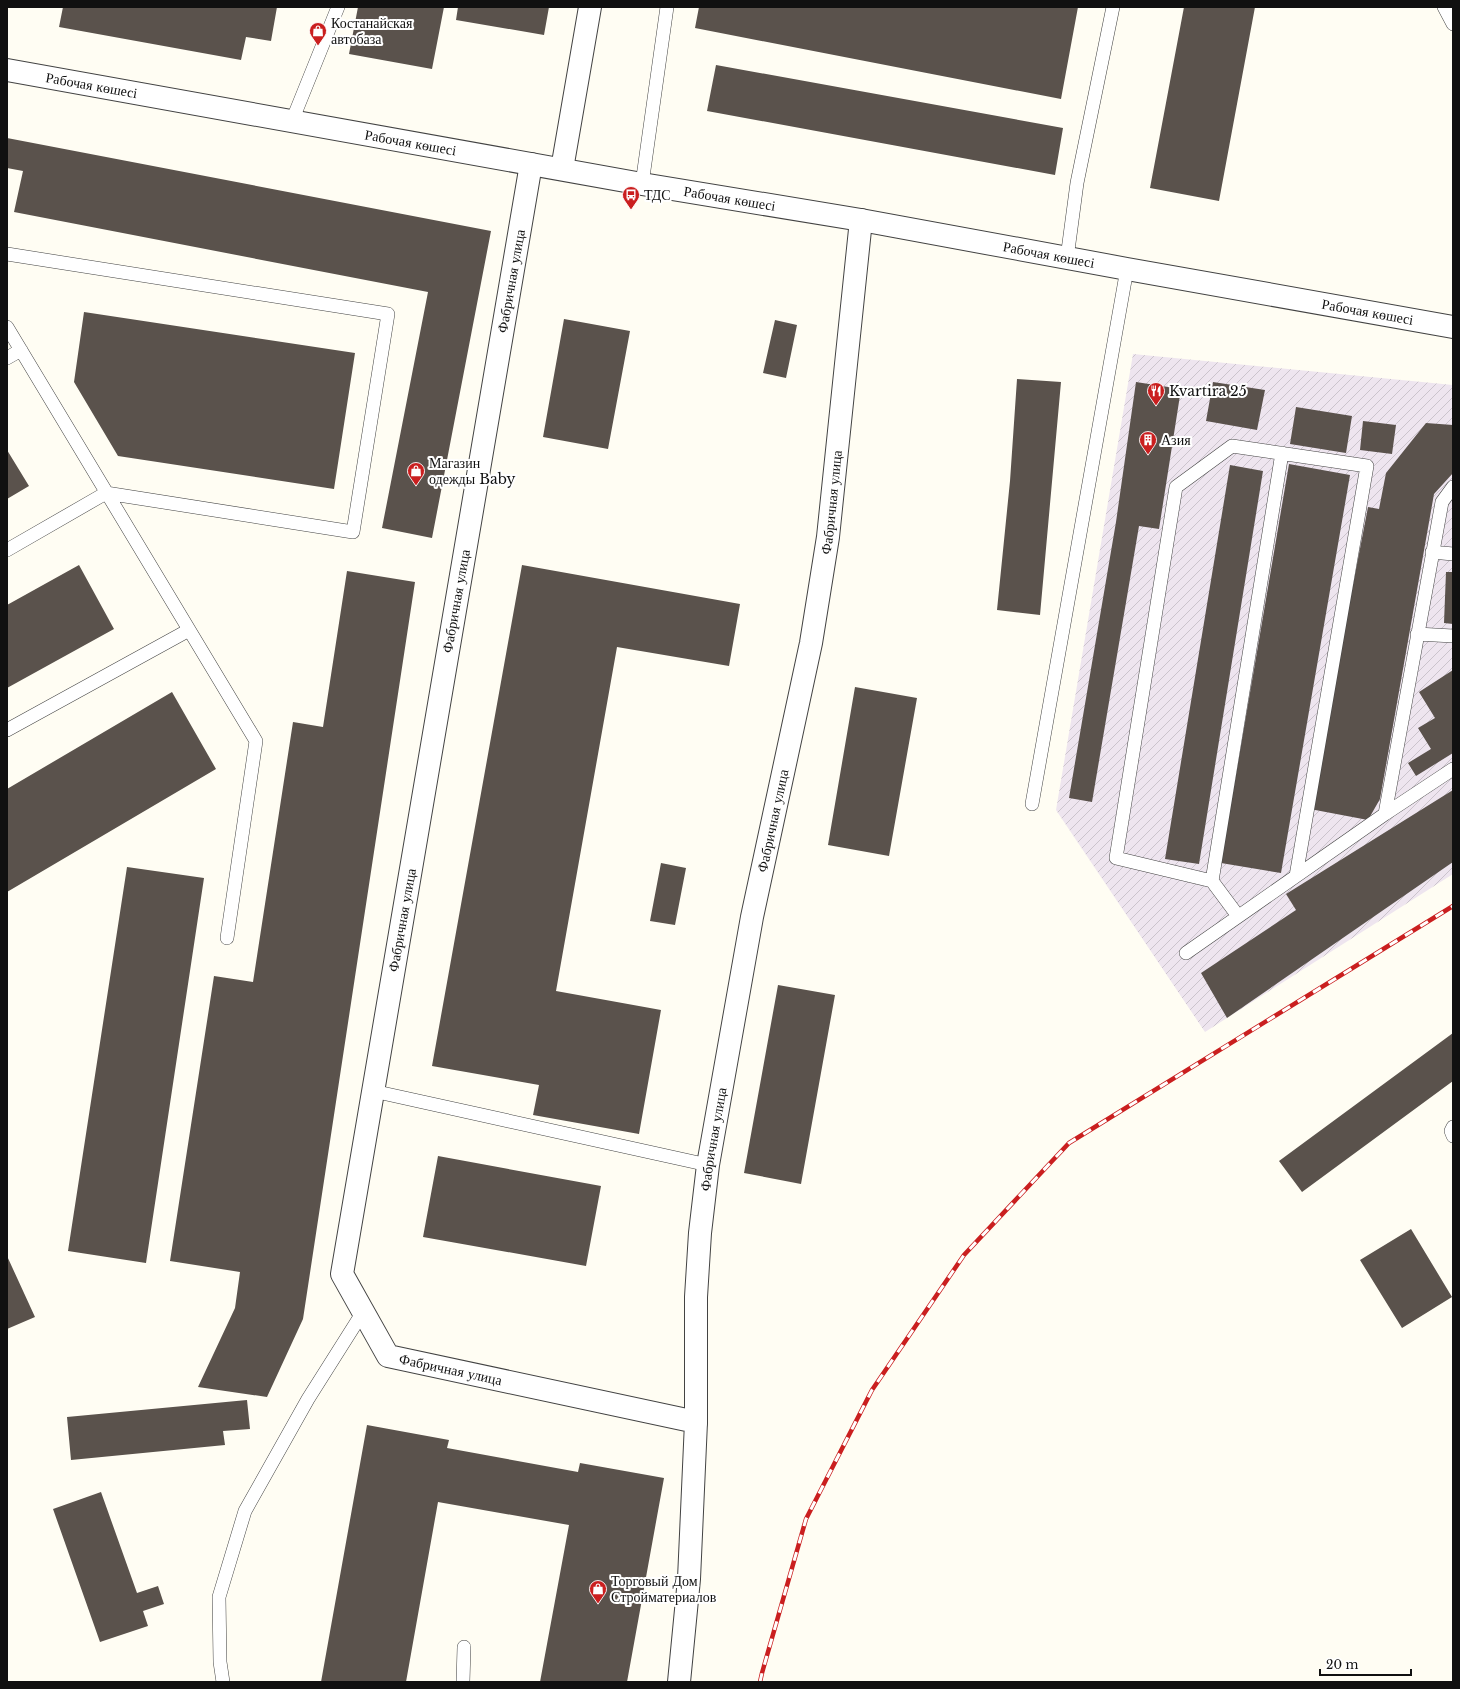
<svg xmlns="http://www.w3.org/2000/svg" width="1460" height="1689" viewBox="0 0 1460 1689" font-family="'Libre Baskerville',serif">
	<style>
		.industrial { fill: url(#industrial-furrows) }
		.building { fill: #5a524c }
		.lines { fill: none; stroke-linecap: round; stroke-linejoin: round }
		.service-casing { stroke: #434343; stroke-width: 14 }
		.minor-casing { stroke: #434343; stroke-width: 24 }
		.service { stroke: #fff; stroke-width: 13 }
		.minor { stroke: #fff; stroke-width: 22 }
		.rail-casing { stroke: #ca1f1f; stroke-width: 4.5 }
		.rail { stroke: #fff; stroke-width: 3; stroke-dasharray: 9; stroke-linecap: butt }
		.labels { text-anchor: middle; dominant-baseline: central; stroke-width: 4; stroke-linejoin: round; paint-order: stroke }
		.poi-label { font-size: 14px; fill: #101010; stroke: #fff; text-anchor: start }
		.street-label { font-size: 14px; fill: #101010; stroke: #fff }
	</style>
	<defs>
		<pattern id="industrial-furrows" width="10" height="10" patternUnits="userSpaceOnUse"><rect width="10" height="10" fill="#eee5ef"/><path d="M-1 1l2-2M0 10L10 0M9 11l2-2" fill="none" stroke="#cbc3cc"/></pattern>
	</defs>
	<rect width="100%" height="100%" fill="#fffdf3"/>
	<path class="industrial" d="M1133,354L1453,385V874L1205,1032L1056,810Z"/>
	<path class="building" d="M63,7H277L271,41L246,37L241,60L59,27Z
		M358,7H444L432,69L349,54Z
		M458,7H549L544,35L456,20Z
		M699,7H1078L1061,99L695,28Z
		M1184,7H1255L1219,201L1150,188Z
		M716,65L1063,128L1055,175L707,111Z
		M7,138L491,231L432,538L382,528L428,292L14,212L23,171L7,168Z
		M84,312L355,353L334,489L118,456L74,382Z
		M564,319L630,331L608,449L543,437Z
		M775,320L797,325L786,378L763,373Z
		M1017,379L1061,382L1040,615L997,610L1010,481Z
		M1136,382L1181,389L1159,529L1139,526L1092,802L1069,798L1116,522Z
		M1213,382L1265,390L1257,430L1206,421Z
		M1296,407L1352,416L1346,453L1290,444Z
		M1363,421L1396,425L1392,454L1360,450Z
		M1426,423L1453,425V473L1434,494L1380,799L1368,820L1310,809L1368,507L1379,509L1386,473Z
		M7,450L29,486L7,499Z
		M1289,464L1350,475L1281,873L1221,863Z
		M1230,465L1263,471L1199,864L1165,859Z
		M79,565L114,629L7,688V605Z
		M522,565L740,604L729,666L617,647L556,991L661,1010L639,1134L533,1115L539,1085L432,1066Z
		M347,571L415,582L303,1319L267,1397L198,1387L235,1308L240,1272L170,1261L214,976L253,982L293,722L323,727Z
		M1446,572H1453V624L1444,623Z
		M1453,670V753L1416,776L1408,763L1431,749L1418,728L1435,718L1419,692Z
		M855,687L917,698L889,856L828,845Z
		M172,692L216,769L7,892V789Z
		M1453,790V862L1227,1018L1201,973L1296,910L1286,894Z
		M661,863L686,868L675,925L650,921Z
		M127,867L204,878L146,1263L68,1251Z
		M778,985L835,995L801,1184L744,1173Z
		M1453,1033V1081L1302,1192L1279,1161Z
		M438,1156L601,1186L586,1266L423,1237Z
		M1411,1229L1452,1297L1402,1328L1360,1260Z
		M7,1256L35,1317L7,1329Z
		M247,1400L250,1429L223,1431L225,1445L71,1460L67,1417Z
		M367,1425L449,1440L447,1448L578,1472L580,1463L664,1478L627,1682H540L569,1525L438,1502L406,1682H321Z
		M101,1492L137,1593L158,1586L164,1604L143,1611L148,1626L100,1642L53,1509Z"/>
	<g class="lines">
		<defs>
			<path id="service" d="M1444,7L1453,24
				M292,121L338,7
				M642,184L667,7
				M7,254L388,314L353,532L106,493L7,550
				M1067,258L1077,183L1113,7
				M7,327L256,741L227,938
				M7,358L21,350
				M1432,552L1453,554
				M1417,634L1453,636
				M7,730L189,630
				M1032,804L1127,269
				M1385,814L1442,502L1453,487
				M1212,881L1282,453
				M1238,916L1212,881L1116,858L1176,487L1232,446L1367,466L1296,876
				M1186,953L1385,814L1453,769
				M373,1091L708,1165
				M1453,1127L1451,1131L1453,1136
				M223,1682L220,1662L219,1597L245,1511L308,1399L363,1312
				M463,1682L464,1647"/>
			<g id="minor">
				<path id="s1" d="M7,70L642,184L861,220L1127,269L1453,327"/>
				<path id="s2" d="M531,164L342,1274L388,1356L696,1422L689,1579L679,1682"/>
				<path d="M562,169L590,7"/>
				<path id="s3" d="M696,1422V1297L700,1233L708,1165L752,917L811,643L828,537L861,220"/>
			</g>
		</defs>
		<use href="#service" class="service-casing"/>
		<use href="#minor" class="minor-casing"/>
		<use href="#service" class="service"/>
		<use href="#minor" class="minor"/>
		<defs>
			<path id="rail" d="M760,1682L762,1673L806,1519L872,1390L964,1255L1069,1143L1453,906"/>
		</defs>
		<use href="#rail" class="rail-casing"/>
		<use href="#rail" class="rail"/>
	</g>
	<defs>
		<symbol id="shop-pin" viewBox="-11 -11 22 30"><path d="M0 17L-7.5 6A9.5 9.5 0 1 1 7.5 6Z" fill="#ca1f1f" stroke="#fff"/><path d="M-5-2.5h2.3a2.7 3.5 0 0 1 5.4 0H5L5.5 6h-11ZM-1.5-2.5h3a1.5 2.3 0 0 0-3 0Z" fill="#fff"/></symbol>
		<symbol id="bus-pin" viewBox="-11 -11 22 30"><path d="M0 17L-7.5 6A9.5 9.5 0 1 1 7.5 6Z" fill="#ca1f1f" stroke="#fff"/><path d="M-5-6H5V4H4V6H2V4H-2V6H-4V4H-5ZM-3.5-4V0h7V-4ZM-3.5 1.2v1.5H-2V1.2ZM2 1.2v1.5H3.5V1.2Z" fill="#fff"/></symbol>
		<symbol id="restaurant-pin" viewBox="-11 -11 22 30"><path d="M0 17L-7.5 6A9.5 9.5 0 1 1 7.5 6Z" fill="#ca1f1f" stroke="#fff"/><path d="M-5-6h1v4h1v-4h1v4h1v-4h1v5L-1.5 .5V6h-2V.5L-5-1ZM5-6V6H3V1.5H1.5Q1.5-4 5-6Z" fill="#fff"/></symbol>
		<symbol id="building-pin" viewBox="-11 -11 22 30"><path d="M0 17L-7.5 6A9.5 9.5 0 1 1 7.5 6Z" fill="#ca1f1f" stroke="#fff"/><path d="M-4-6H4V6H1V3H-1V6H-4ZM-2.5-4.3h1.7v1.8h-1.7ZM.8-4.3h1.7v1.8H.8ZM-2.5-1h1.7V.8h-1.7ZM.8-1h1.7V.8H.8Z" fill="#fff"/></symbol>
	</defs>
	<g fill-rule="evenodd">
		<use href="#shop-pin" x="308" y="21" width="20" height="27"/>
		<use href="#bus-pin" x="621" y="185" width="20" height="27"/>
		<use href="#restaurant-pin" x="1146" y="381" width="20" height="27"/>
		<use href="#building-pin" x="1138" y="430" width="20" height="27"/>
		<use href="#shop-pin" x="406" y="461" width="20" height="27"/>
		<use href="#shop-pin" x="588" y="1579" width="20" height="27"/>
	</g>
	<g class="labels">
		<g class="poi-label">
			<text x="331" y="23">Костанайская<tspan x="331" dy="16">автобаза</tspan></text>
			<text x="644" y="195">ТДС</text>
			<text x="1169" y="391">Kvartira 25</text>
			<text x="1161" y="440">Азия</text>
			<text x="429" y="463">Магазин<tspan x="429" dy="16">одежды Baby</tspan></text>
			<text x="611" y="1581">Торговый Дом<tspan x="611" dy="16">Стройматериалов</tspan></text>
		</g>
		<g class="street-label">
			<text stroke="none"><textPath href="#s1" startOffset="86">Рабочая көшесі</textPath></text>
			<text stroke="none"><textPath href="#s1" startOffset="410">Рабочая көшесі</textPath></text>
			<text stroke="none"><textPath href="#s1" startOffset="734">Рабочая көшесі</textPath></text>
			<text stroke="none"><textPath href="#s1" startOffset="1058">Рабочая көшесі</textPath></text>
			<text transform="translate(511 281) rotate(-80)">Фабричная улица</text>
			<text stroke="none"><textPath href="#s1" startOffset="1382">Рабочая көшесі</textPath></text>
			<text stroke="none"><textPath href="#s3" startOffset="932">Фабричная улица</textPath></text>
			<text transform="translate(456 601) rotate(-80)">Фабричная улица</text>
			<text stroke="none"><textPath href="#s3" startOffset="608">Фабричная улица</textPath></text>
			<text transform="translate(402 920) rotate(-80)">Фабричная улица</text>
			<text stroke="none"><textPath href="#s3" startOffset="284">Фабричная улица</textPath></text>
			<text stroke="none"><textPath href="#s2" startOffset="1284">Фабричная улица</textPath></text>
		</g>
	</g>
	<rect width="1460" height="1689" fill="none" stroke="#101010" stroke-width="16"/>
	<path d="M1320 1669v6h91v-6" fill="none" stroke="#101010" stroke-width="2"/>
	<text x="1326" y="1669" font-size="12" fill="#101010" stroke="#ffffff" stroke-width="3" paint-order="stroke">20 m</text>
</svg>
